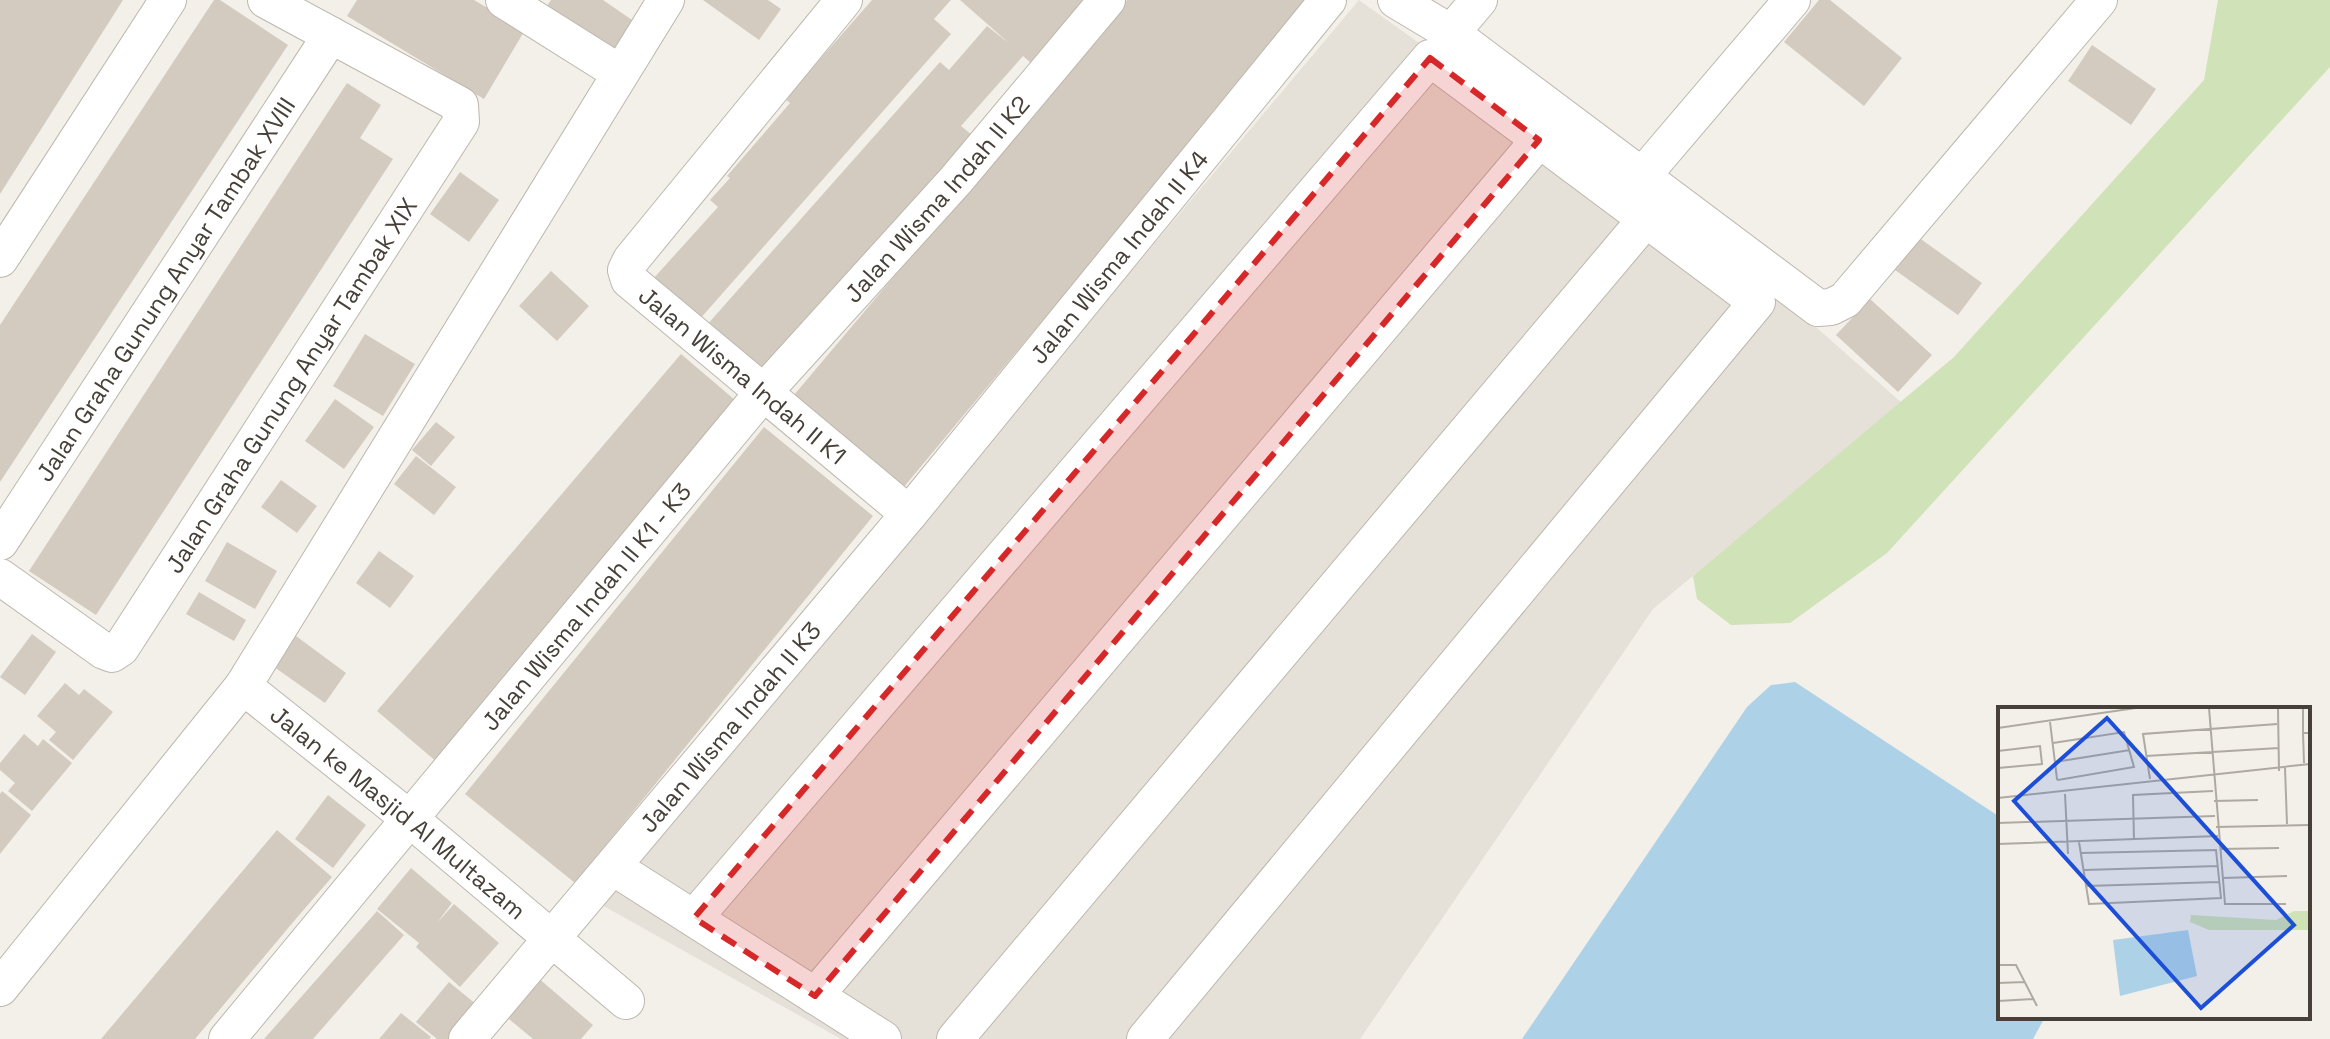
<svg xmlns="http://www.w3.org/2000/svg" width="2330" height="1039" viewBox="0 0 2330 1039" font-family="'Space Grotesk',sans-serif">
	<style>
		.residential { fill: #e6e1d8 }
		.green { fill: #d0e2b7 }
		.water { fill: #add2e8 }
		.building { fill: #d3cbc0 }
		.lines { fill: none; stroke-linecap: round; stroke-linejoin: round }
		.street-casing { stroke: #bdb7ad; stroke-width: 38 }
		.street { stroke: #fff; stroke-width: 36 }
		.marked { fill: #d62828; fill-opacity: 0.2; stroke: #d62828; stroke-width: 6; stroke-dasharray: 16 10; stroke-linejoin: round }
		.labels { text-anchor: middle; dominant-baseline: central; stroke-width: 7; stroke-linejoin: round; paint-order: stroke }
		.street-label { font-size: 24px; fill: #464038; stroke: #fff }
		.inset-road { fill: none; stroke: #aeaaa2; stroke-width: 2 }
		.view { fill: #1d4ed8; fill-opacity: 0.15; stroke: #1d4ed8; stroke-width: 4 }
		.inset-edge { fill: none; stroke: #464038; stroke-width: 4 }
	</style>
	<rect width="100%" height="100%" fill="#f3f0e9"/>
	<path class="residential" d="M1359,0L1817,328L1902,403L1653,609L1360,1039H841L600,904Z"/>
	<path class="green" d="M2218,0H2330V67L1887,553L1790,623L1731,625L1697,599L1693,576L1954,357L2204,80Z"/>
	<path class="water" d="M1795,682L2000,817V1017H2045L2033,1039H1522L1747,707L1771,685Z"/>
	<path class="building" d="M0,0H123L0,194Z
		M214,0H220L288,45L0,482V325Z
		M357,0H474L525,30L484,99L347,16Z
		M551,0H603L635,22L611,55L545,9Z
		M703,0H768L781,9L759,40Z
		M872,0H951L934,19L951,34L699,320L653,279L718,207L710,200L730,178L727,176L790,103L785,99Z
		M960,0H1088L1032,64L1023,56L961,126L977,139L766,379L706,326L940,62L949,70L987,26L1010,44Z
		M1127,0H1310L903,488L794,395Z
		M1819,0H1830L1902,58L1864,106L1784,42Z
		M2092,45L2156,89L2131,125L2068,81Z
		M347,83L381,105L360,138L393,159L96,615L29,571Z
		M460,172L499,200L469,242L430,214Z
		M1918,237L1982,283L1958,315L1895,270Z
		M551,271L589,306L557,341L519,306Z
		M1870,299L1932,355L1898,392L1836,335Z
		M365,334L415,364L383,416L333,386Z
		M681,354L742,406L438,763L377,711Z
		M335,399L374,427L344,469L305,441Z
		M436,422L455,437L431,466L412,450Z
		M764,427L873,516L575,883L465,794Z
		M416,456L456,487L434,515L394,484Z
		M281,480L317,506L297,533L261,507Z
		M227,542L277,571L255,609L205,581Z
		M379,551L414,576L390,608L356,583Z
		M199,592L246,620L234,641L186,614Z
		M292,633L346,673L325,703L270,664Z
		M32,634L56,652L25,695L0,677Z
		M65,683L79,695L84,689L113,712L73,760L49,740L56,732L37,716Z
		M24,734L38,746L43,739L72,763L32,811L8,791L15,783L0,770V763Z
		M2,791L31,815L0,854V794Z
		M328,795L366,825L333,868L295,839Z
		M277,830L332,877L294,921L195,1039H101Z
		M411,868L452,903L437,923L454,904L499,943L460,987L416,947L419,943L377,909Z
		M377,911L404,935L313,1039H264Z
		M537,977L593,1025L581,1039H533L504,1015Z
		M449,982L477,1005L449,1039H437L416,1022Z
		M401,1013L431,1037L429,1039H379Z"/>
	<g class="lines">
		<defs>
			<g id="street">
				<path d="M504,0L620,73"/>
				<path id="s1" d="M844,0L631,260L626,270L629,280L909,514"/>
				<path d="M1396,0L1451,33L1818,308L1831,307L1845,300L2099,0"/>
				<path d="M1451,33L1479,0"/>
				<path d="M1643,175L1792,0"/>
				<path d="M0,259L168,0"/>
				<path id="s2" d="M0,542L331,35"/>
				<path id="s3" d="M0,577L104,651L112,654L121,648L461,122L460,105L266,0"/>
				<path id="s4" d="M243,686L410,819L626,1001"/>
				<path d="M613,867L883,1039"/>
				<path d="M694,918L1430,58L1757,302L1145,1039"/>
				<path d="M0,988L243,686L666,0"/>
				<path d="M815,996L1539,140"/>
				<path id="s5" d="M227,1039L762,394L956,180L1107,0"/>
				<path id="s6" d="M467,1039L909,514L1328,0"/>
				<path d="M955,1039L1646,219"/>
			</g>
		</defs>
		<use href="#street" class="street-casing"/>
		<use href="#street" class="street"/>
	</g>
	<path class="marked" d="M1430,58L1539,140L815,996L694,918Z"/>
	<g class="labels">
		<g class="street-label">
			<text stroke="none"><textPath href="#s5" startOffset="1100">Jalan Wisma Indah II K2</textPath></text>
			<text stroke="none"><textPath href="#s6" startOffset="1018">Jalan Wisma Indah II K4</textPath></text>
			<text stroke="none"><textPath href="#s2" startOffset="302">Jalan Graha Gunung Anyar Tambak XVIII</textPath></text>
			<text stroke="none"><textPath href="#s1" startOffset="506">Jalan Wisma Indah II K1</textPath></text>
			<text stroke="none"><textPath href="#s3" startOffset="460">Jalan Graha Gunung Anyar Tambak XIX</textPath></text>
			<text stroke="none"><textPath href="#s5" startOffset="562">Jalan Wisma Indah II K1 - K3</textPath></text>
			<text stroke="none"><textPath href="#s6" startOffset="408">Jalan Wisma Indah II K3</textPath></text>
			<text stroke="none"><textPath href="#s4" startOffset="200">Jalan ke Masjid Al Multazam</textPath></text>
		</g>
	</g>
	<g transform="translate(1998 707)">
		<rect width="312" height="312" fill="#f3f0e9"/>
		<path d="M296,204H312V223H211L192,215L193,208L278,213Z" fill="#d0e2b7"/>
		<path d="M190,223L199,269L122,289L115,233Z" fill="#add2e8"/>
		<path class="inset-road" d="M211,1L227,197H288M280,1L281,64M305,1V26M52,15L59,72L60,73L136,60L126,25L55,36M0,21L138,1M0,44L42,39L44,57L0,61M148,49L281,41M57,55L132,43M306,56L305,26H312M287,61L289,117M152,72L145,27L279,17M67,87L70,147M0,91L312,57M216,94L260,93M0,116L217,109M218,120L312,118M136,133L135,88L215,84M81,135L91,197L223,191L218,143L83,146M0,137L220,129M222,142L281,141M86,163L220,159M225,171L289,169M88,179L221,175M0,258H18L39,299M0,276L27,275M0,294L35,292"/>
		<path class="view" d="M109,11L296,218L203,301L16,94Z"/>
		<rect width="312" height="312" class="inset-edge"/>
	</g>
</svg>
